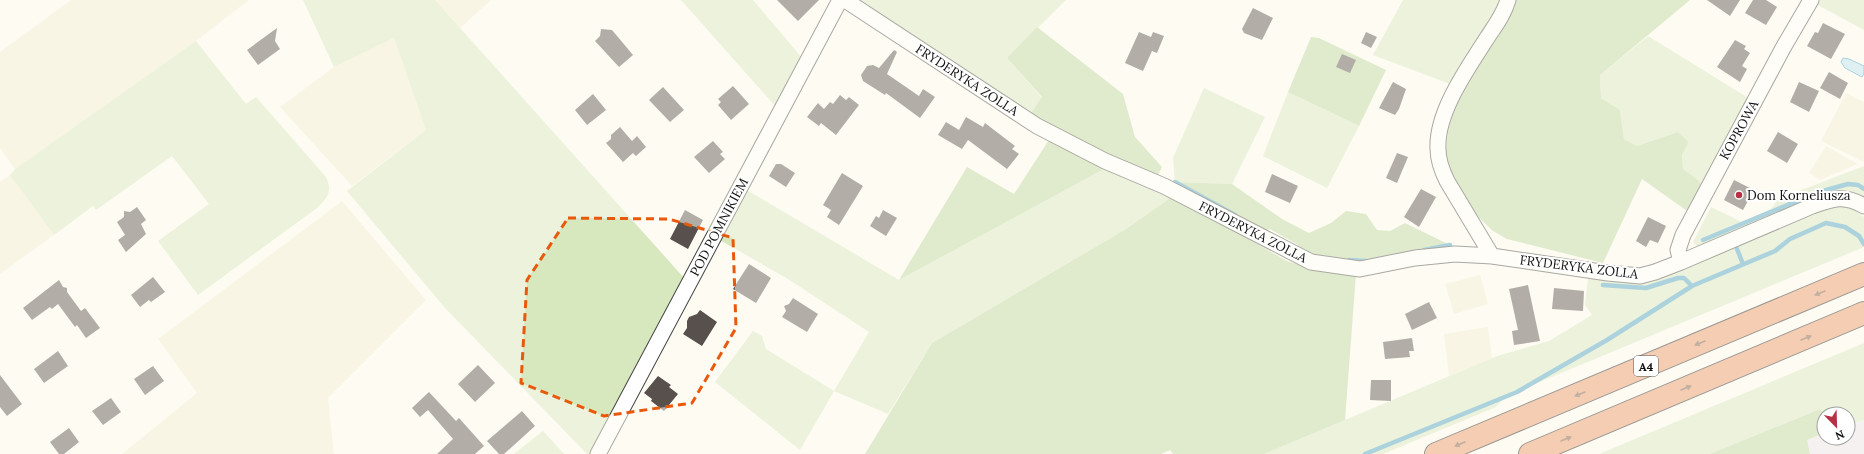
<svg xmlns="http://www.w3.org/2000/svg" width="1864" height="454" viewBox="0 0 1864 454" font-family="Lora,serif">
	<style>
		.industrial { fill: #ebe5ed }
		.farmland { fill: #f3edd4 }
		.green { fill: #d7e7be }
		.forest { fill: #bdd69f }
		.water { fill: #bbe3f2; stroke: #479fc4 }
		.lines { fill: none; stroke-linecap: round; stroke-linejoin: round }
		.stream { stroke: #479fc4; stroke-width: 4.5 }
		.building { fill: #57504d }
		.minor-casing { stroke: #434343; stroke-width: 17 }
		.motorway-casing { stroke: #212121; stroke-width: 24 }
		.minor { stroke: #fff; stroke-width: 15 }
		.motorway { stroke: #e99466; stroke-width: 22 }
		.oneway { fill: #7c523b }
		.marked { fill: none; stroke: #e8590c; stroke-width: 3; stroke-dasharray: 8 5; stroke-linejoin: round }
		.poi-dot { fill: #b63145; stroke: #fff; stroke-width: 1.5 }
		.labels { text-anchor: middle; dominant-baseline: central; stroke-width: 4; stroke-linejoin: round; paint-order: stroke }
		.shield { fill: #fff; stroke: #585858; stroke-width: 1 }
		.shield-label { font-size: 12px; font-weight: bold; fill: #101010 }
		.street-label { font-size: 13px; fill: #101010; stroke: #fff }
		.poi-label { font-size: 13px; fill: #101010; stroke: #fff; text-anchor: start }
	</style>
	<rect width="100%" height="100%" fill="#fefbf3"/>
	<path class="industrial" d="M1864,420V454H1810L1807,440L1824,433V438H1848V425Z"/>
	<path class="farmland" d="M71,0H249L196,41L15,169L0,148V52Z
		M435,0H491L460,28Z
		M394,38L426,130L352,186L280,107L334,67Z
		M1846,93L1864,102V162L1821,141Z
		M1826,146L1858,164L1820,180L1809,173Z
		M10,175L54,235L0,274V182Z
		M342,201L426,300L328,398L334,454H122L197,393L158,339Z
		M1480,275L1488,304L1454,314L1445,284Z
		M1488,327L1492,358L1449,376L1444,334Z"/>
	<path class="green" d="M303,0H435L685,279L592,454H587L445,308L347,191L426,130L394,38L334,67Z
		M681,0H753L803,59L775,106Z
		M861,0H1066L1007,58L1042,98L1031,113L973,77Z
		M1403,0H1501L1450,84L1373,55Z
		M1818,0H1864V30L1816,4Z
		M1648,36L1750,99L1704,187L1697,179L1683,169L1682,155L1689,142L1678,132L1637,146L1624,139L1620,110L1601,98L1600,75Z
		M196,41L246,104L256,97L326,177C333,192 327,198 317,208L198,295L158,241L209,204L172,156L96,210L93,206L54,235L10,175L15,169Z
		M1204,88L1265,117L1232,184L1175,182L1173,158Z
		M1288,92L1359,126L1327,188L1263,156Z
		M1864,166V196L1846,191H1836L1699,248L1693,242L1711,207L1742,222L1771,209L1778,199Z
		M1108,167L1173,196L1126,229L932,343L888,414L834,391L800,450L715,382L753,331L762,336L766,349L834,391L869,332L788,279L718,239L745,189L899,280Z
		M1840,206L1852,209L1864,217V247L1506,396L1496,407L1383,454H1264L1497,356L1549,341L1592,315L1585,305L1588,278L1646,283L1699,263L1816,211Z
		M1864,343V420L1848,425V414H1825L1820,409L1710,454H1599Z
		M543,431L564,454H514Z"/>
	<path class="forest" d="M1514,0H1690L1600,75L1601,98L1620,110L1624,139L1637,146L1678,132L1689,142L1682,155L1683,169L1697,179L1704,187L1690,213L1642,179L1603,263L1507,239L1493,231L1468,207L1459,194L1445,159L1448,131L1458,94Z
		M1037,27L1123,94L1135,137L1162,167L1157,177L1119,161L899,280L967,167L1014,194L1056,129L1031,113L1042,97L1007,58Z
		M1311,37L1319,38L1386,70L1359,126L1288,92Z
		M1175,182L1232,184L1282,219L1309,233L1331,223L1346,211L1366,214L1377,230L1390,231L1405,223L1450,245L1368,262L1314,258L1301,251L1298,245L1270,229L1265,231Z
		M1173,196L1287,261L1316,270L1356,274L1345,420L1264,454H1173L1170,450L1161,454H865L932,343L1126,229Z
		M1820,409L1825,414L1824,433L1807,440L1810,454H1710Z"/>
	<path class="water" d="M1843,58L1849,59L1864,66V74L1862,77L1845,68L1841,62Z"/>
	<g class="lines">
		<path class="stream" d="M1175,182L1235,215
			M1703,240L1819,192L1848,184L1858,185L1864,189
			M1737,249L1743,264
			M1424,250L1450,245
			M1349,260L1366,261
			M1603,285L1646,288L1678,278H1684L1692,286
			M1365,454L1517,392L1607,340L1692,286L1775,251L1790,239L1826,223L1845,227L1859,236L1864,244"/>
	</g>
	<path class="building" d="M777,0H819L798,21Z
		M1707,0H1740L1730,16Z
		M1753,0H1766L1777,7L1766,25L1745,13Z
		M1253,8L1273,18L1262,40L1244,33L1242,29Z
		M1823,23L1845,34L1831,59L1807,46L1815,32L1818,33Z
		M277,28L275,41L280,49L258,65L247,50Z
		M601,29L612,30L633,55L619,67L595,41L600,36Z
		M1139,32L1151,37L1153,32L1164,36L1157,53L1152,51L1143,71L1125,63Z
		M1366,32L1377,37L1371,48L1361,43Z
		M1735,40L1746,46L1744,49L1750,53L1742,66L1747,69L1740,82L1717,67Z
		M894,50L897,52L887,74L919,96L923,89L935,97L920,118L886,93L885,95L863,81L861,75L867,66L873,65L879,68Z
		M1342,54L1356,60L1350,73L1336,67Z
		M1829,72L1848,83L1840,99L1820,88Z
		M1393,82L1406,89L1399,109L1395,115L1379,108Z
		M1799,82L1819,91L1809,112L1790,102Z
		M733,86L749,104L731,120L718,105L721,102L718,99Z
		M663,87L684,110L670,122L649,100Z
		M593,94L606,110L587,125L575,110Z
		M840,95L846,100L849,97L859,105L836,135L821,123L819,126L807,117L818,103L824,109L830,102L833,104Z
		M966,117L983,127L985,123L1015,146L1012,149L1019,154L1007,169L968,140L962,149L938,135L946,122L959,130Z
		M620,127L632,141L637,136L646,147L636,156L633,153L623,162L606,143L611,139V135Z
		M1778,132L1798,144L1787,163L1767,151Z
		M713,141L723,152L720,154L725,159L709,173L694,157Z
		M1397,153L1408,157L1397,183L1386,178Z
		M776,164H781L795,173L786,187L769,176Z
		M842,173L863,186L839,225L827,217L831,210L823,205Z
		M1272,174L1298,186L1290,203L1265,192Z
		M1734,180L1754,190L1743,210L1724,200Z
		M1421,189L1436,197L1419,227L1404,217Z
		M137,207L146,220L141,224L146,234L126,252L118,240L125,235L117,222L124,217V211L130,212Z
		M685,210L703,220L688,249L670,239Z
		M883,210L897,218L886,236L870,226L876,216L879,218Z
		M1648,217L1666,226L1658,243L1650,240L1646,247L1636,241Z
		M749,264L771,278L756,303L733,289Z
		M153,277L165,292L151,302L149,300L140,307L131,295Z
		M59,280L63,287L67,288V292L81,311L85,308L100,328L86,338L77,325L75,327L58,304L52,309L50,307L32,320L23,308Z
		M1528,285L1540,341L1514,345L1512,331L1518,330L1509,289Z
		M1554,288L1584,291L1583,311L1552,309Z
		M793,298L818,314L807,332L782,317L786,311L784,306L789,304Z
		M1429,302L1437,318L1412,330L1405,314Z
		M700,310L717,322L702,346L683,334L687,328V321L689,317L697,314Z
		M1412,338L1414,351H1409L1410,357L1385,359L1383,342Z
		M58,351L68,366L44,383L34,369Z
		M478,365L495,383L475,402L458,384Z
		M153,366L164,381L145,395L134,379Z
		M0,375L22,404L7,416L0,407Z
		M658,376L671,385L669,387L678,394L664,411L651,401L652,399L644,393Z
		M1371,380H1391V401L1370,400Z
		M429,392L456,421L459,418L484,446L475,454H437L453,439L428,410L420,417L412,408Z
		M111,398L121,412L103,425L92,411Z
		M522,411L535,426L504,454H499L487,441Z
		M69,428L79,442L64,454H59L50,442Z"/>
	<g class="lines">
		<defs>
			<path id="minor" d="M845,0L1037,126L1105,161L1164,186L1311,262L1360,269L1415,258L1455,254L1492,256L1608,273L1640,276L1655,272L1681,262L1812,206C1832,199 1844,194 1864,206
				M1492,256L1447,181C1442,171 1438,161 1438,149C1436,112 1468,68 1487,38C1495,26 1504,14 1508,0
				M1681,262L1678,250L1683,235L1783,48L1811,0
				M598,454L840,0"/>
			<path id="motorway" d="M1436,454L1864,274
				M1530,454L1864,313"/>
		</defs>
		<use href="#minor" class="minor-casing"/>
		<use href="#motorway" class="motorway-casing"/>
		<use href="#minor" class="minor"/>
		<use href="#motorway" class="motorway"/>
	</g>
	<defs><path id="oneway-solid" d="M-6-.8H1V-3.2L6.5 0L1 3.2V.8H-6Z"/></defs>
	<g class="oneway">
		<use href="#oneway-solid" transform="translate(1820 293) rotate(157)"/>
		<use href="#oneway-solid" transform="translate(1806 338) rotate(-23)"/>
		<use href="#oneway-solid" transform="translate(1700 343) rotate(157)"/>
		<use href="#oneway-solid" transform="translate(1686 388) rotate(-23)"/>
		<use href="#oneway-solid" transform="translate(1580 394) rotate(157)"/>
		<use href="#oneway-solid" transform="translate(1566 439) rotate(-23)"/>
		<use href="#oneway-solid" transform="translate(1460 444) rotate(157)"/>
	</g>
	<path d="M0 0H1864V454H0ZM568,218L669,219L733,238L736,328L692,403L604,416L521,383L527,280Z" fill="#fefbf3" fill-opacity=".55" fill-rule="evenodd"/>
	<path class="marked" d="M568,218L669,219L733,238L736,328L692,403L604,416L521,383L527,280Z"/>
	<circle class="poi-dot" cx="1739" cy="195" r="4"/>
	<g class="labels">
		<rect class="shield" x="1634" y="356" width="24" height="20" rx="3"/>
		<g class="shield-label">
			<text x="1646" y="366">A4</text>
		</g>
		<g class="street-label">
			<text transform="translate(967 80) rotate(33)">FRYDERYKA ZOLLA</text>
			<text transform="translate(1739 130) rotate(-61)">KOPROWA</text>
			<text transform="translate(719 227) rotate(-62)">POD POMNIKIEM</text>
			<text transform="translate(1253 232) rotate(27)">FRYDERYKA ZOLLA</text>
			<text transform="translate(1579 267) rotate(7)">FRYDERYKA ZOLLA</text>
		</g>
		<g class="poi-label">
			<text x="1747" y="195">Dom Korneliusza</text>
		</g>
	</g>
	<g transform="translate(1836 426) rotate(157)"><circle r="19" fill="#ffffff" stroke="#9f9f9f"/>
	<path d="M0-3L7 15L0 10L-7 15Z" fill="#b63145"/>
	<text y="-6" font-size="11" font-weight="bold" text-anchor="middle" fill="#101010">N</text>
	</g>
</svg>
